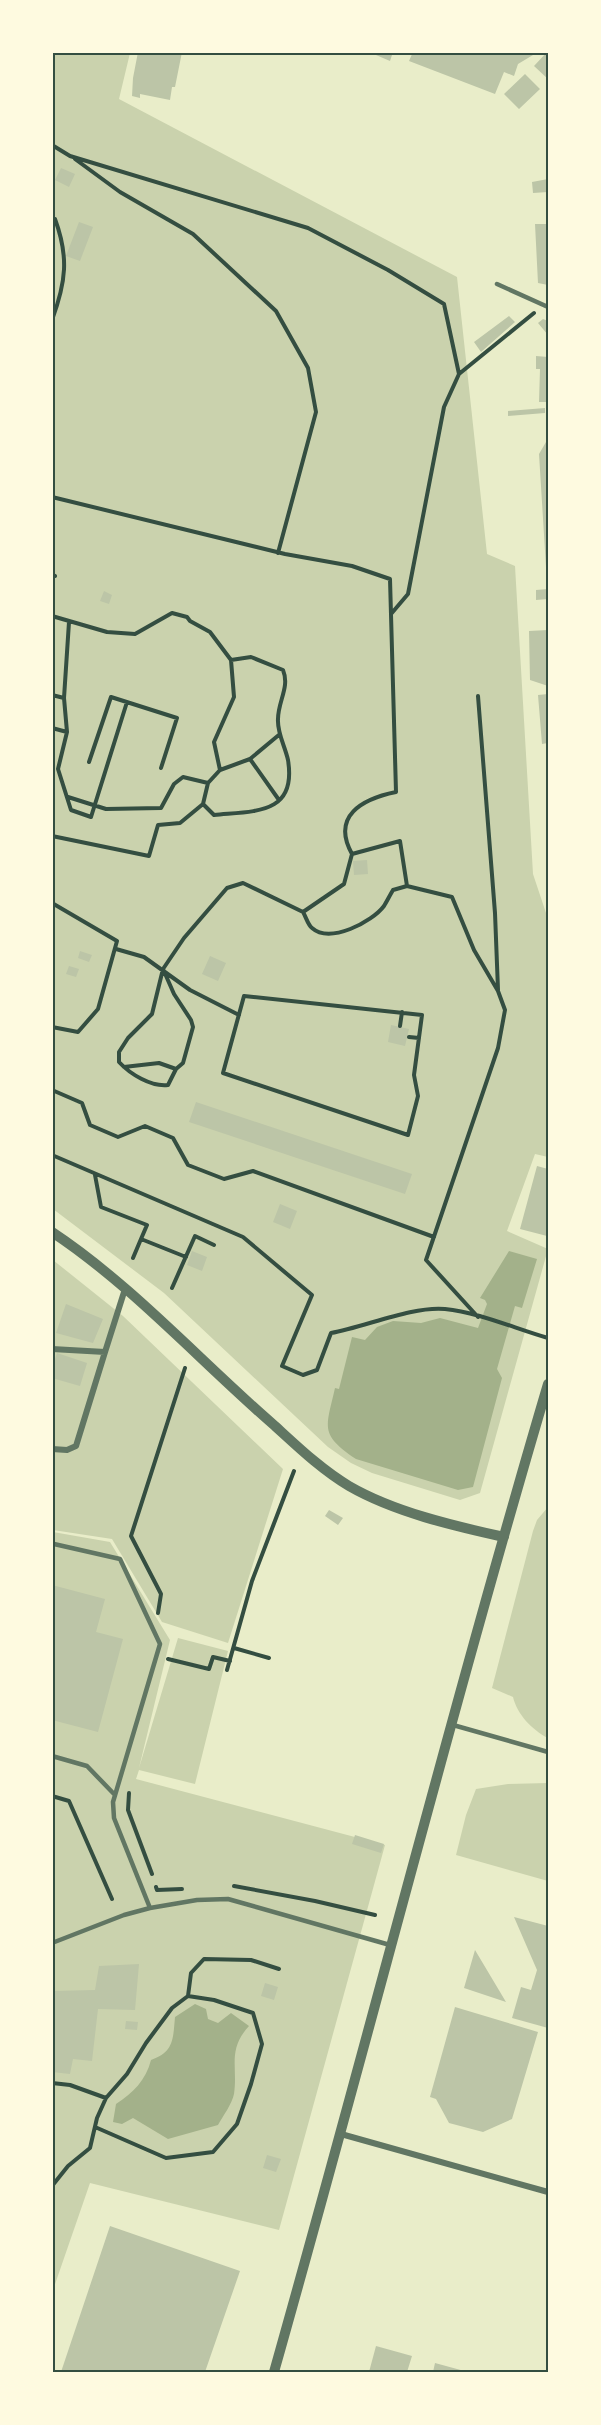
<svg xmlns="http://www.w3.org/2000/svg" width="601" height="2425" viewBox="0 0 601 2425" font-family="'Noto Sans',sans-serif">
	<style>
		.green { fill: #cad2ad }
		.water { fill: #a3b18a }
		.building { fill: #bcc5a7 }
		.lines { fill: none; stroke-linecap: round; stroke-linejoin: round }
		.path { stroke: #344e41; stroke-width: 4 }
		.service { stroke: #617663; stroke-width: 4.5 }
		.minor { stroke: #617663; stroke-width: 6 }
		.tertiary { stroke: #617663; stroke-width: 10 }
		.neatline { fill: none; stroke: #344e41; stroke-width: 2 }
	</style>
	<rect width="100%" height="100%" fill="#e9edc9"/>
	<path class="green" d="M53,53H130L119,99L457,277L487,554L515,566L533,874L548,919V1157L535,1154L507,1231L548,1249L480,1493L460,1500L372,1473L351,1463L328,1447L164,1293L53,1209Z
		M53,1260L123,1316L283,1469L228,1643L162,1622L112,1539L53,1530Z
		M548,1507V1738C532,1730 517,1714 513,1697L492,1688L533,1531L537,1520Z
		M53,1532L110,1542L170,1640L139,1768L178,1638L228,1651L195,1784L139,1770L136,1779L385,1845L279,2230L90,2183L53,2290Z
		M548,1783V1881L456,1855L466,1815L476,1789L508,1784Z"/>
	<path class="water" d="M509,1251L537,1259L522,1308L515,1306L497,1369L502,1378L473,1487L458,1490L356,1459C319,1434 326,1428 335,1388L339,1389L352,1337L365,1340L377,1327L393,1321L421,1323L440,1318L478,1328L487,1304L485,1300L480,1298Z
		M195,2004L206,2009L208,2019L218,2023L231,2013L249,2026C227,2050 238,2067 234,2094C232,2104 223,2116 218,2125L168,2139L133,2118L122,2124L113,2122L116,2104C133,2093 146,2080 151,2060C174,2052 173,2039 175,2017Z"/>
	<path class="building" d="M138,52H182L175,87H172L170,100L140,94V98L132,96L133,78Z
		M369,52H393L390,61Z
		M413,52H538L518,64L514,76L504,72L495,94L409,61Z
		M547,52H548V79L534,66Z
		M525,74L540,89L519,109L504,94Z
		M61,168L75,174L69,187L55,180Z
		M548,179V192L533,193L532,182Z
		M79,222L93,227L80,261L66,256Z
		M535,224H548V285L538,283Z
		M509,316L515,322L481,352L474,342Z
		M543,319L548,321V335L538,323Z
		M536,356L548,357V402H539L540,369H536Z
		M545,408V413L508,416V411Z
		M546,442L548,443V583H547L539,454Z
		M548,589V599L536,600V590Z
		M104,591L112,595L109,604L100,601Z
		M548,630V686L530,680L529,631Z
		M548,694V743L542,744L538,695Z
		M367,860L368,874L354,875L353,861Z
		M80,951L92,955L89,962L78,958Z
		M210,956L226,963L218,981L202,974Z
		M69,966L79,969L76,977L66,974Z
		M391,1025L409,1029L405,1046L388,1042Z
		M196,1102L412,1174L405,1194L189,1122Z
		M537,1166L548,1169L547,1236L520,1229Z
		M280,1204L297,1211L290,1229L273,1222Z
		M192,1251L207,1257L202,1271L187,1265Z
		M66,1304L103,1319L93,1343L56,1333Z
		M57,1353L87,1363L80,1386L52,1378V1368Z
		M329,1510L343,1518L338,1525L325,1516Z
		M52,1585L105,1599L96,1632L123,1639L98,1732L52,1720Z
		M355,1835L384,1844L381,1853L352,1844Z
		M514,1917L548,1926V2028L512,2018L521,1987L531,1990L537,1970Z
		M475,1950L506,2002L464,1988Z
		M139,1964L135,2010L98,2009L92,2061L73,2059L70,2074L52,2072L53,1991L95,1990L99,1966Z
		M265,1983L278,1987L274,2000L261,1996Z
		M455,2007L538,2032L512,2119L483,2132L449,2123L436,2099L430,2097Z
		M126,2021L138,2022L137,2030L125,2029Z
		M267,2155L281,2159L276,2172L263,2168Z
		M110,2226L240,2271L205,2372H61Z
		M376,2346L412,2356L407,2372H369Z
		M435,2363L468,2372H433Z"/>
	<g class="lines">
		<path class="path" d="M52,145L70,156L308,228L388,270L444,304L459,374L534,313
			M75,159L120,192L193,234L276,311L308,368L316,412L278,553
			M52,219H55C69,257 66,282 52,320
			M52,497L285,554L352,566L390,579L396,792C362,799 331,816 352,854
			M52,575L55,576
			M391,614L408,594L444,407L459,374
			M52,616L107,632L135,634L172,613L187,617L190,621L210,632L231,660L234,697L214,742L220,770L208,783
			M52,695L64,698L67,732L58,769L71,810L91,817L127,702
			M478,696L495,913L498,990
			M64,698L69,622
			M52,728L67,732
			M250,759L279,800
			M89,762L111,697L177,718L161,768
			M220,770L250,759L280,734
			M203,804L214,815C254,811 297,815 288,760C285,746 277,733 278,719C278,701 290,687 283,670L251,657L231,660
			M52,836L149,856L158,825L180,823L203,804L208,783L183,777L174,784L161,808L106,809L68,797
			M52,903L117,941L98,1009L78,1032L52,1027
			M303,912C306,917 308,925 312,928C330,944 372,922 384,906C387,901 390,895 393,890L407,886
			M116,949L144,957L190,990L239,1015
			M163,969L174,994L191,1020L193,1027L183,1063L176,1069L168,1085C151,1087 130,1074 119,1062V1052L128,1038L152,1014L163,969L184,938L227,888L243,883L303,912L344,884L352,854L400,841L407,886L452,897L474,950L498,991L505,1010L498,1048L426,1260L478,1317
			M244,996L422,1015L414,1075L418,1096L408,1135L223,1073Z
			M400,1026L402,1012
			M409,1037L419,1038
			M124,1067L159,1063L176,1069
			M52,1090L82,1103L90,1125L118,1137L145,1126L173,1138L188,1165L224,1179L253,1171L434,1237
			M52,1155L243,1237L312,1295L282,1366L303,1375L317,1370L331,1333C365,1327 412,1306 445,1309C478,1312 516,1329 548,1338
			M95,1175L101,1207L147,1225L141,1239L186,1257
			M133,1258L141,1239
			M172,1288L195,1236L214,1245
			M158,1613L161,1594L131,1536L185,1368
			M234,1648L269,1658
			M168,1659L209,1669L213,1657L230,1661
			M227,1670L252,1581L294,1471
			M129,1793L128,1810L152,1874
			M52,1796L69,1801L112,1899
			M234,1886L315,1901L375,1915
			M156,1887L157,1890L182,1889
			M188,1996L191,1973L204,1959L251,1960L279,1969
			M52,2083L70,2085L106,2098
			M52,2186L68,2166L90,2148L97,2118L106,2098L127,2074L146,2043L172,2008L188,1996L214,2000L253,2013L262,2044L251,2084L237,2124L213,2152L166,2158L95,2127"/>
		<path class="service" d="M497,284L548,307
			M54,1544L120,1559L160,1644L113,1802L114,1818L150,1908
			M453,1725L548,1752
			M52,1756L87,1766L114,1794
			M52,1943L124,1915L150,1908L197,1900L228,1899L390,1945"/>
		<path class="minor" d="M52,1349L105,1352L125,1289
			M52,1449L67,1450L76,1446L105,1352
			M341,2134L548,2192"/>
		<path class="tertiary" d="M52,1232C132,1285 202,1363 275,1426C298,1447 322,1470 349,1486C394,1512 454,1526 504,1537
			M274,2372C367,2044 451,1712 548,1384"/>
	</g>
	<rect width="601" height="2425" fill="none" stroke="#fefae0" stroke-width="108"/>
	<rect x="54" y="54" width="493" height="2317" class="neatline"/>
</svg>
